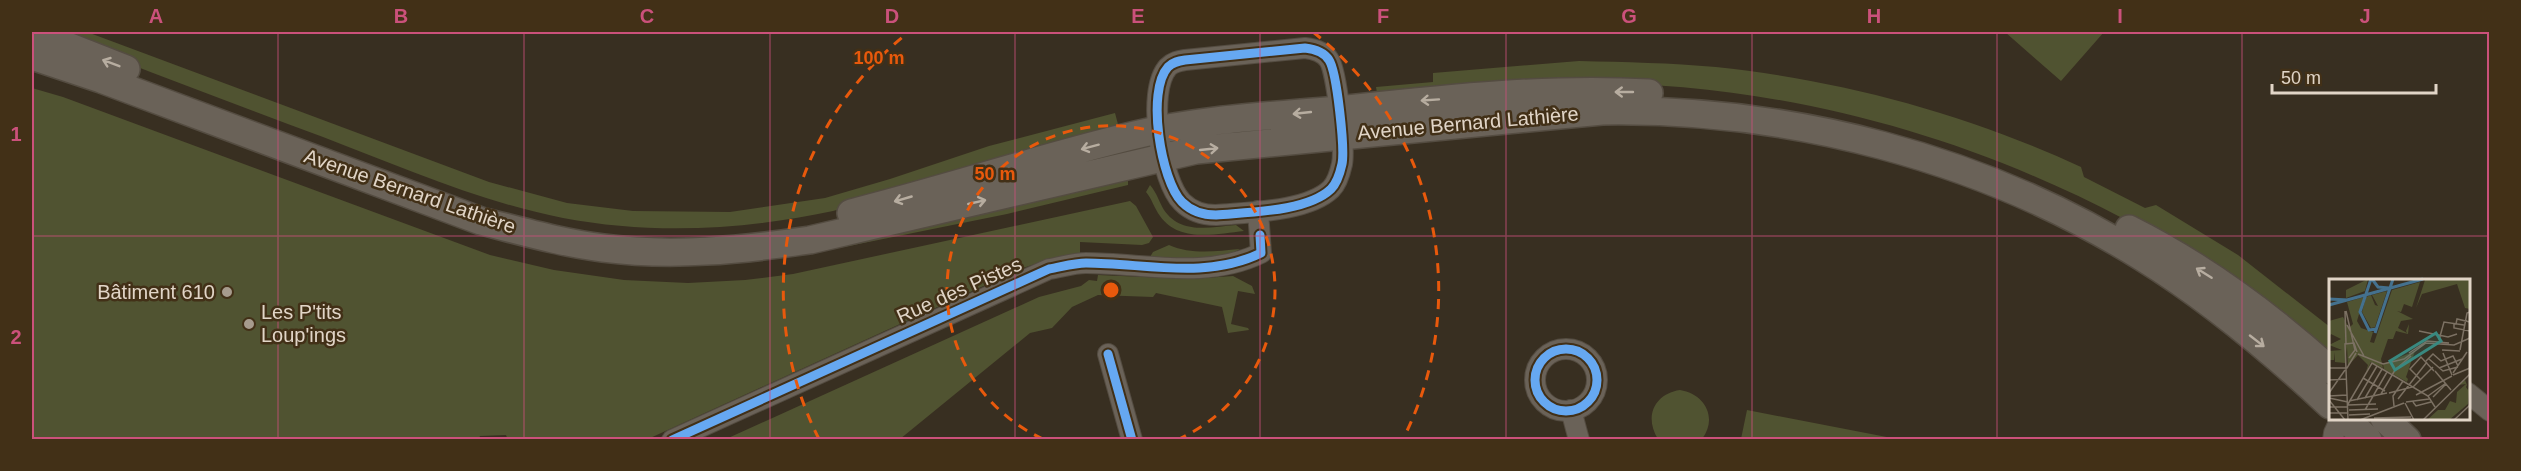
<svg xmlns="http://www.w3.org/2000/svg" width="2521" height="471" viewBox="0 0 2521 471" font-family="Arial,sans-serif">
	<style>
		.green { fill: #505331 }
		.lines { fill: none; stroke-linecap: round; stroke-linejoin: round }
		.minor-casing { stroke: #544c41; stroke-width: 22 }
		.secondary-casing { stroke: #544c41; stroke-width: 30 }
		.minor { stroke: #6a6258; stroke-width: 20 }
		.secondary { stroke: #6a6258; stroke-width: 27 }
		.cycleway-casing { stroke: #423017; stroke-width: 13 }
		.cycleway { stroke: #66a8f1; stroke-width: 9 }
		.oneway { stroke: #b7ada0 }
		.grid { fill: none; stroke: #cb517b; stroke-width: 1.5; stroke-opacity: 0.55 }
		.ring { fill: none; stroke: #e8590c; stroke-width: 3; stroke-dasharray: 10 8 }
		.poi-dot { fill: #a69b8d; stroke: #423017; stroke-width: 2 }
		.labels { text-anchor: middle; dominant-baseline: central; stroke-width: 5; stroke-linejoin: round; paint-order: stroke }
		.street-label { font-size: 20px; fill: #e1d5c7; stroke: #423017 }
		.poi-label { font-size: 20px; fill: #e1d5c7; stroke: #423017; text-anchor: end }
		.inset-river { fill: none; stroke: #44718e; stroke-width: 3 }
		.inset-road { fill: none; stroke: #7c7163; stroke-width: 1.5 }
		.view { fill: #398980; fill-opacity: 0.15; stroke: #398980; stroke-width: 3 }
		.inset-edge { fill: none; stroke: #e1d5c7; stroke-width: 3 }
		.centre { fill: #e8590c; stroke: #423017; stroke-width: 3 }
		.ring-label { font-size: 18px; text-anchor: middle; font-weight: bold; fill: #e8590c; stroke: #423017; stroke-width: 5; stroke-linejoin: round; paint-order: stroke }
		.neatline { fill: none; stroke: #cb517b; stroke-width: 2 }
		.grid-label { font-size: 20px; text-anchor: middle; font-weight: bold; fill: #cb517b }
	</style>
	<rect width="100%" height="100%" fill="#382f21"/>
	<path class="green" d="M48,32H87L489,182L567,203L633,211L730,212L825,198L890,179L989,146L1115,113L1119,128L833,211C744,230 653,235 563,218C481,202 401,167 323,137C231,103 139,68 48,32Z
		M2005,32H2104L2061,81Z
		M1579,61C1625,62 1671,63 1716,67C1841,80 1967,114 2081,167L2084,177L2145,208L2156,205L2238,255L2330,327V354L2124,219C1957,131 1774,83 1585,83C1516,84 1446,90 1377,93L1376,87L1433,82V73Z
		M32,64L642,258L1128,177V185L1007,214L819,252L753,262L716,265L622,263L573,256L509,243L456,226L80,85L32,71Z
		M32,88L63,97L490,255L554,270L624,280L688,283L745,280L793,274L1130,201L1136,206L1153,237L1149,243L1142,245L1080,242V254L1050,259L1023,268L648,439L508,440L506,435L480,436L478,440L32,439Z
		M1150,185C1157,193 1159,202 1164,210C1181,235 1211,227 1236,225L1244,231C1216,234 1179,243 1160,216C1154,208 1152,199 1146,192Z
		M1169,245C1192,255 1216,251 1240,249C1215,264 1178,258 1150,257L1153,252Z
		M1098,275L1190,279L1233,276L1252,286L1255,294L1238,291L1231,324L1248,328L1249,330L1228,333L1222,307L1156,293L1153,297L1098,295L1072,307L1052,328L1030,333L900,439H726L1039,297L1081,286L1089,280L1097,281Z
		M1680,390C1705,394 1718,418 1702,439H1658C1644,417 1654,394 1680,390Z
		M1747,410L1897,439H1741Z"/>
	<g class="lines">
		<defs>
			<path id="minor" d="M1305,48C1314,49 1324,52 1329,60C1337,72 1345,149 1342,164C1340,173 1337,183 1331,189C1307,212 1248,212 1216,215C1203,215 1192,212 1182,202C1161,181 1146,91 1168,67C1173,62 1178,61 1185,60Z
				M1535 380a31 31 0 1 1 62 0a31 31 0 1 1-62 0Z
				M1108,354L1132,440
				M2468,393L2490,411
				M1571,410L1579,440
				M672,440L1049,269C1061,267 1074,263 1086,263C1144,263 1206,280 1261,253L1258,211
				M2333,440L2334,433L2341,418"/>
			<path id="secondary" d="M32,32L126,69
				M32,56L101,79L481,221C521,231 562,243 603,248C672,257 741,250 810,240L1196,150L1602,111C1790,108 1981,157 2142,257C2210,299 2272,351 2330,405
				M851,213C946,189 1039,158 1135,135C1201,119 1270,116 1337,110C1440,99 1545,87 1649,93
				M2129,229C2203,266 2269,315 2330,370
				M2345,418L2368,440
				M2384,418L2407,440"/>
		</defs>
		<use href="#minor" class="minor-casing"/>
		<use href="#secondary" class="secondary-casing"/>
		<use href="#minor" class="minor"/>
		<use href="#secondary" class="secondary"/>
		<defs>
			<path id="cycleway" d="M1305,48C1314,49 1324,52 1329,60C1337,72 1345,149 1342,164C1340,173 1337,183 1331,189C1307,212 1248,212 1216,215C1203,215 1192,212 1182,202C1161,181 1146,91 1168,67C1173,62 1178,61 1185,60Z
				M1535 380a31 31 0 1 1 62 0a31 31 0 1 1-62 0Z
				M1108,354L1132,440
				M672,440L1049,269C1061,267 1074,263 1086,263C1144,263 1206,280 1261,253L1260,235"/>
		</defs>
		<use href="#cycleway" class="cycleway-casing"/>
		<use href="#cycleway" class="cycleway"/>
	</g>
	<defs><path id="oneway-shaft" d="M-6 0H5M1.5-3L5.5 0L1.5 3" fill="none" stroke-width="1.6" stroke-linecap="round" stroke-linejoin="round" transform="scale(1.5)"/></defs>
	<g class="oneway">
		<use href="#oneway-shaft" transform="translate(111 63) rotate(-159)"/>
		<use href="#oneway-shaft" transform="translate(1624 92) rotate(-180)"/>
		<use href="#oneway-shaft" transform="translate(1430 100) rotate(176)"/>
		<use href="#oneway-shaft" transform="translate(1302 113) rotate(174)"/>
		<use href="#oneway-shaft" transform="translate(1090 147) rotate(165)"/>
		<use href="#oneway-shaft" transform="translate(1209 149) rotate(-6)"/>
		<use href="#oneway-shaft" transform="translate(903 199) rotate(164)"/>
		<use href="#oneway-shaft" transform="translate(977 202) rotate(-13)"/>
		<use href="#oneway-shaft" transform="translate(2204 273) rotate(-148)"/>
		<use href="#oneway-shaft" transform="translate(2257 341) rotate(38)"/>
	</g>
	<path class="grid" d="M278,32V440M524,32V440M770,32V440M1015,32V440M1260,32V440M1506,32V440M1752,32V440M1997,32V440M2242,32V440M32,236H2490"/>
	<g class="ring">
		<path d="M1043 439A164 164 0 1 1 1179 439"/>
		<path d="M819 439A328 328 0 0 1 909 32M1313 32A328 328 0 0 1 1403 439"/>
	</g>
	<g class="poi-dot">
		<circle cx="227" cy="292" r="6"/>
		<circle cx="249" cy="324" r="6"/>
	</g>
	<g class="labels">
		<g class="street-label">
			<text transform="translate(1468 123) rotate(-5)">Avenue Bernard Lathière</text>
			<text transform="translate(410 191) rotate(19)">Avenue Bernard Lathière</text>
			<text transform="translate(959 290) rotate(-24)">Rue des Pistes</text>
		</g>
		<g class="poi-label">
			<text x="215" y="292">Bâtiment 610</text>
			<text x="261" y="312" text-anchor="start">Les P'tits<tspan x="261" dy="23">Loup'ings</tspan></text>
		</g>
	</g>
	<g transform="translate(2329 279)">
		<rect width="141" height="141" fill="#382f21"/>
		<path d="M39,0L36,12L17,19V11ZM141,0V30L136,29L128,5L93,15L87,29L96,1ZM91,3L83,28L75,25L72,33L68,32L84,40L72,42L69,49L78,54L77,52L80,45L79,55L67,52L64,60H59L52,80L54,89L42,83L37,93L39,86L29,76L19,87L18,68L16,84L6,83V73L5,81H0V72L13,71L0,66L12,60L2,55L0,58V42L14,38L20,49L24,45L18,23L35,18L28,42L32,49L44,53L41,63L45,64L63,11ZM58,12L46,48L42,49L33,33L37,18L42,16L46,26L49,27L43,16ZM86,72L77,98L79,100L78,103L55,90L54,85ZM136,101L138,106L137,108L139,111L141,102L139,125L120,141H98L109,131H116L121,122L127,124L128,113L137,105L129,106Z" fill="#505331"/>
		<path class="inset-river" d="M42,0L31,33L40,51L48,50M43,0L49,8L60,9M0,20L19,21M0,26L94,0M46,54L64,0"/>
		<path class="inset-road" d="M16,32L17,65M17,32L26,71L20,79M125,45V49L141,52M127,45L128,40L141,43M18,46L35,77M90,52L119,58L128,55M110,61L115,43L135,46M113,71L131,72M131,71L138,34L141,33M80,74L98,62L120,64M114,74L123,96M29,75L54,85L75,80L97,64L125,66L141,59M100,80L114,92L129,88M97,82L104,75L112,82L124,77L129,87M0,89H18L27,74M110,89L133,80M106,92L122,111M124,94L138,73M124,96L141,89M67,98L99,117L106,128M34,99L56,112M91,100L81,90L92,78L105,92M0,101L18,100M84,108L104,88M0,114L16,91M60,114L83,108M52,115L66,91L82,77M87,116L123,97M0,117L18,116M99,117L117,104M104,118L117,105M0,119L19,123M36,119L53,90M69,120L98,83M0,121L16,141M28,121L48,87M20,122L58,114M77,123L100,120M84,123L87,127L102,123M76,124L85,141M19,125L43,84L67,98M19,126L47,125M65,127L64,117L74,102M0,128H19M20,131L49,130M36,131L58,93M0,134H19M20,136L41,135M45,139L82,138M19,141L16,65L25,64L28,73M31,141L75,124M94,141L141,95M125,141L141,126"/>
		<path class="view" d="M107,54L112,62L66,91L61,82Z"/>
		<rect width="141" height="141" class="inset-edge"/>
	</g>
	<circle cx="1111" cy="290" r="9" class="centre"/>
	<g class="ring-label">
		<text x="879" y="64">100 m</text>
		<text x="995" y="180">50 m</text>
	</g>
	<rect width="2521" height="471" fill="none" stroke="#423017" stroke-width="66"/>
	<path d="M2272 84v9h164v-9" fill="none" stroke="#e1d5c7" stroke-width="3"/>
	<text x="2281" y="84" font-size="18" fill="#e1d5c7" stroke="#423017" stroke-width="4.5" paint-order="stroke">50 m</text>
	<rect x="33" y="33" width="2455" height="405" class="neatline"/>
	<g class="grid-label">
		<text x="156" y="23">A</text>
		<text x="401" y="23">B</text>
		<text x="647" y="23">C</text>
		<text x="892" y="23">D</text>
		<text x="1138" y="23">E</text>
		<text x="1383" y="23">F</text>
		<text x="1629" y="23">G</text>
		<text x="1874" y="23">H</text>
		<text x="2120" y="23">I</text>
		<text x="2365" y="23">J</text>
		<text x="16" y="141">1</text>
		<text x="16" y="344">2</text>
	</g>
</svg>
